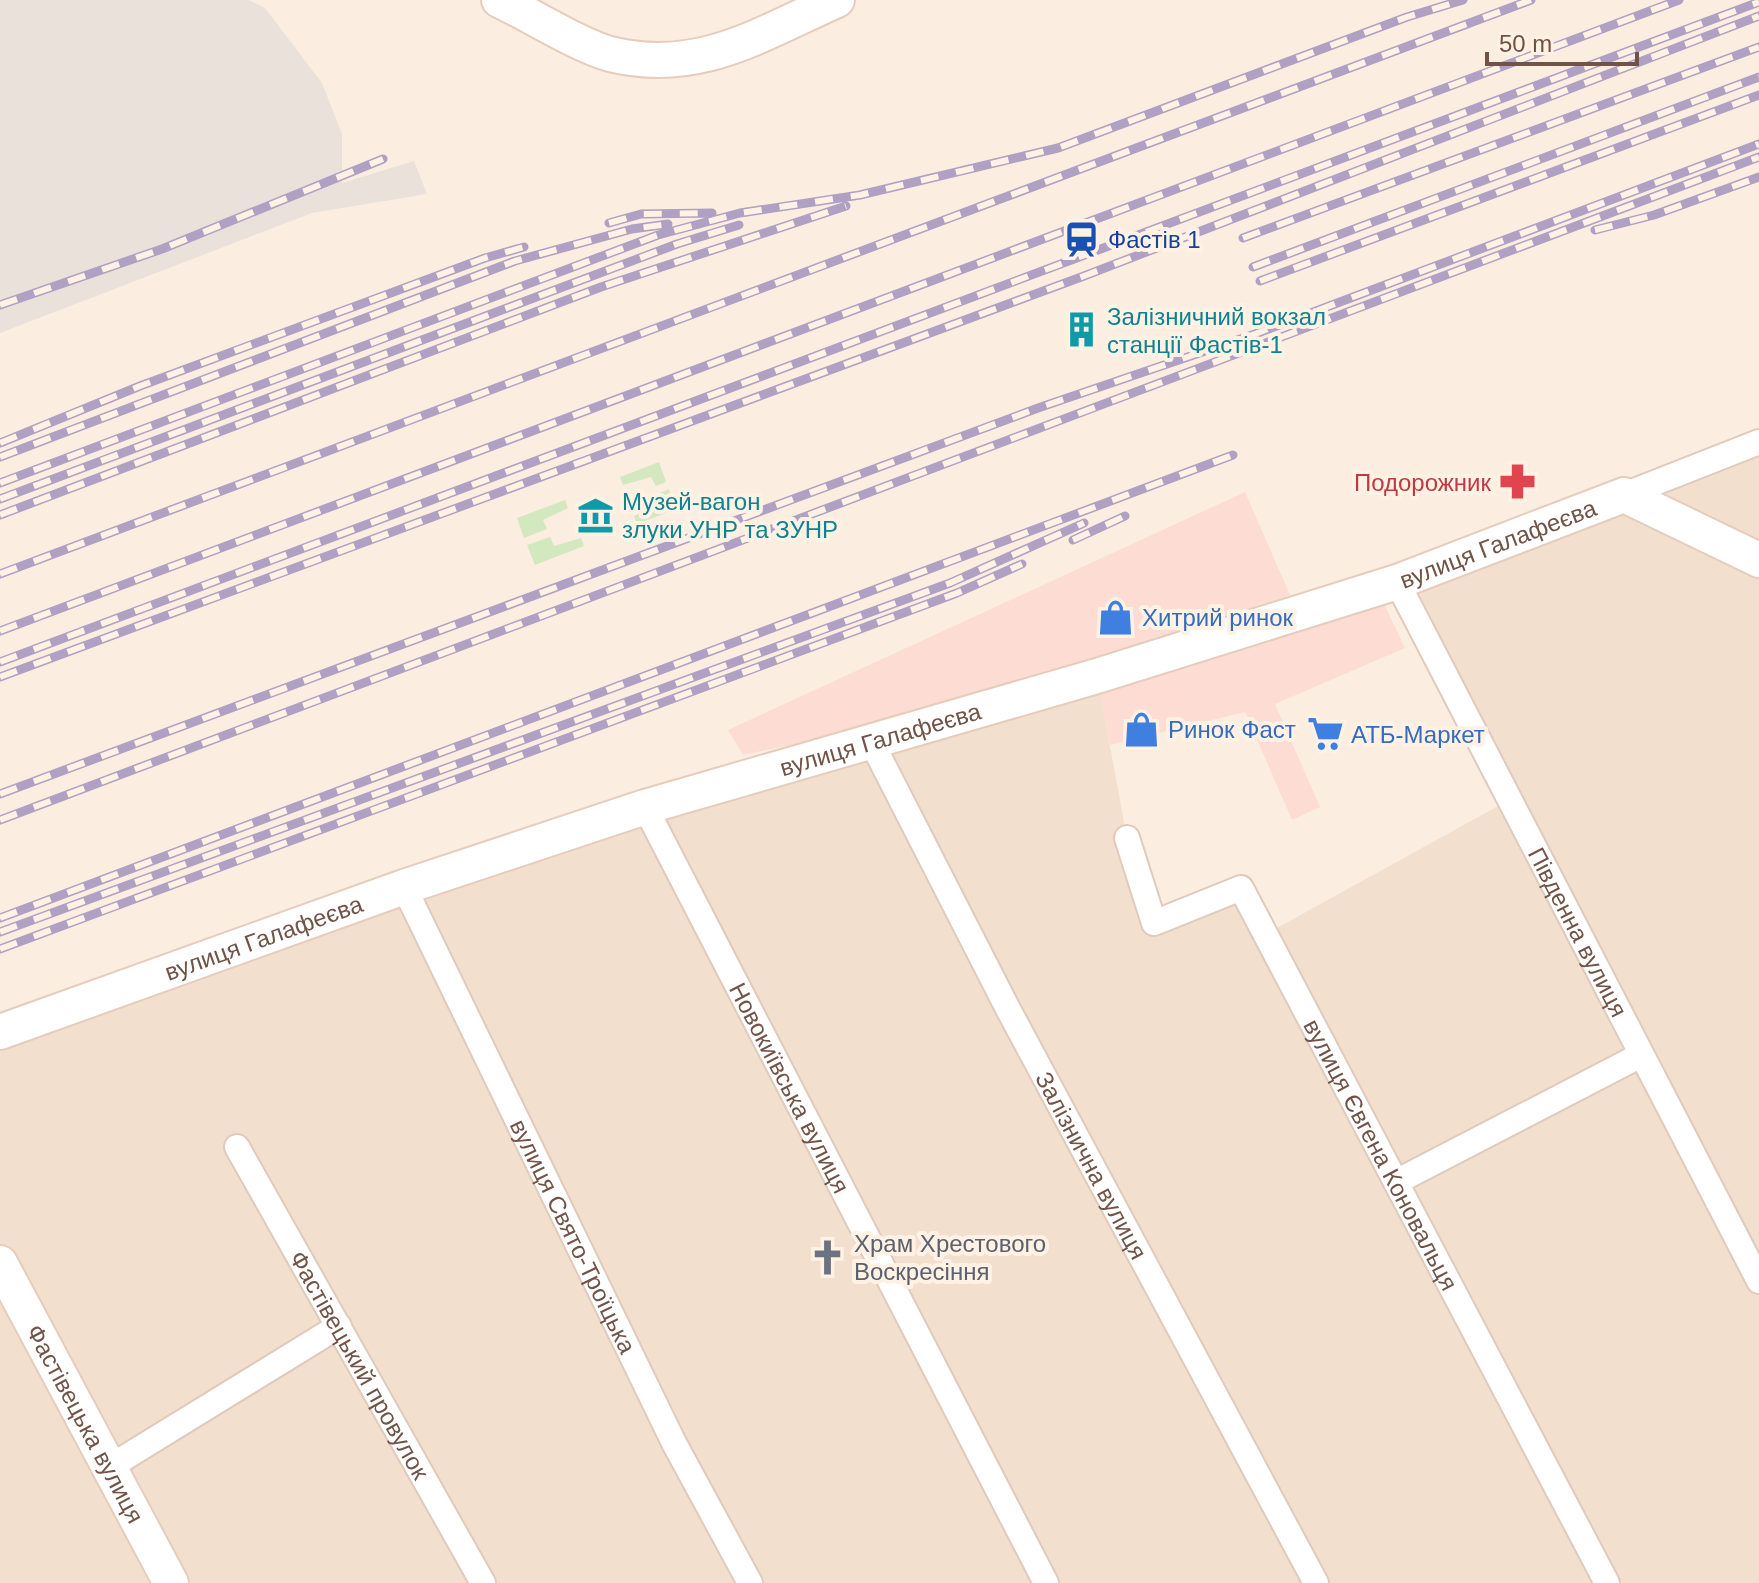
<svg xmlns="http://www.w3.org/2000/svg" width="1759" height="1583" viewBox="0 0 1759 1583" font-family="Arial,sans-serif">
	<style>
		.residential { fill: #f3dfce }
		.commercial { fill: #fcdcd3 }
		.industrial { fill: #eae1db }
		.green { fill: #d3e8bf }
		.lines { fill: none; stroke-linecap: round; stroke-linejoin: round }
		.street-casing { stroke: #dfcabc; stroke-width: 28 }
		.secondary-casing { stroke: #e6ccbc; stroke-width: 38 }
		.street { stroke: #fff; stroke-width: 24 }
		.secondary { stroke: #fff; stroke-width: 34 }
		.rail-casing { stroke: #b0a0c3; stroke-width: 9 }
		.rail { stroke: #fff2e5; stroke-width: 6; stroke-dasharray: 18; stroke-linecap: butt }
		.labels { text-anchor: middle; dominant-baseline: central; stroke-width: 8; stroke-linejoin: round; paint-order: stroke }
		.transit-label { font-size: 24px; fill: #164399; stroke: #fff2e5; text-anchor: start }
		.culture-label { font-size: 24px; fill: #0d838f; stroke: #fff2e5; text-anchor: start }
		.health-label { font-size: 24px; fill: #be3a42; stroke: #fff2e5; text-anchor: end }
		.street-label { font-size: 24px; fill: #715348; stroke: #fff2e5 }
		.shop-label { font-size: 24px; fill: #366cbe; stroke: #fff2e5; text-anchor: start }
		.worship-label { font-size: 24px; fill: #5b616d; stroke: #fff2e5; text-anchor: start }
	</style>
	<rect width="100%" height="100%" fill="#fbeee0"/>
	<path class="residential" d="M1759,442V1583H0V1032L1097,676L1127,838L1154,923L1241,888L1266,934L1509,800L1397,582Z"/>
	<path class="commercial" d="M1245,492L1294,604L872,727L743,755L728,730Z
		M1384,604L1405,648L1275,704L1320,807L1292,820L1245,712L1110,745L1098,683Z"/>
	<path class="industrial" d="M0,0H249L265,8L322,83L342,134V183L414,161L427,194L312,213L0,333Z"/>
	<path class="green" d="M659,462L666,482L656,486L651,477L623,485L620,477Z
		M669,489L676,509L637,524L634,516L661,504L657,494Z
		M565,500L568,508L543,520L547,529L524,538L517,518Z
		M550,537L554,546L581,538L584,546L535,565L527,545Z"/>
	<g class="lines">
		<defs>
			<g id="street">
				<path d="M1624,495L1759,442"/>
				<path id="s1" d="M1397,582L1759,1281"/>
				<path id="s2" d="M872,743L1008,1009L1316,1583"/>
				<path id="s3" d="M645,807L1046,1583"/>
				<path id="s4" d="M1127,838L1154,923L1241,888L1607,1583"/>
				<path id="s5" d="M404,887L674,1443L750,1583"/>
				<path id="s6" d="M237,1147L483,1583"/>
				<path d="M1396,1182L1641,1055"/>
				<path d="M108,1468L339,1326"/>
			</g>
			<g id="secondary">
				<path d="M499,0C531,15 578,45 610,54C698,76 760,34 837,0"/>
				<path id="s7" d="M0,1032L404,887L645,807L1097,676L1397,582L1624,495L1759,560"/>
				<path id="s8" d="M0,1263L171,1583"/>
			</g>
		</defs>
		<use href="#street" class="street-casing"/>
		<use href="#secondary" class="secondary-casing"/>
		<use href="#street" class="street"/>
		<use href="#secondary" class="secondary"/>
		<defs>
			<path id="rail" d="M609,223L641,214L712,213
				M1595,230L1654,215L1759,177
				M1243,238L1759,47
				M1253,267L1759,77
				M1260,281L1759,95
				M0,305L162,249L383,159
				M0,443L140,386L485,258L524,247
				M0,457L515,261L632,229L668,224
				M0,483L658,235L740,213L860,195L1058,148L1407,17L1463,0
				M0,499L677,244L739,225
				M0,515L601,287L846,206
				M1073,540L1125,516
				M0,574L1531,0
				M0,631L1679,0
				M0,662L1759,2
				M0,677L1084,276L1759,16
				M0,794L1038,408L1255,334L1759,144
				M0,820L1759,157
				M0,918L1233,455
				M0,932L950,583L1084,523
				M0,949L957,593L1022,564"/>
		</defs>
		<use href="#rail" class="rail-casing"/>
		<use href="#rail" class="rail"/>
	</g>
	<defs>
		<symbol id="station-bare" viewBox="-9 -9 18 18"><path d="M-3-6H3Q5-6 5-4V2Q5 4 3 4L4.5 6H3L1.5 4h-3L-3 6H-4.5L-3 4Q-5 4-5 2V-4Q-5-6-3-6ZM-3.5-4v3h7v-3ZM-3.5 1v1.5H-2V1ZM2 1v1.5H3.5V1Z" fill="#1a4fb4" stroke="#fff2e5" stroke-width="2.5" paint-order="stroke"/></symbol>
		<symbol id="building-bare" viewBox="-9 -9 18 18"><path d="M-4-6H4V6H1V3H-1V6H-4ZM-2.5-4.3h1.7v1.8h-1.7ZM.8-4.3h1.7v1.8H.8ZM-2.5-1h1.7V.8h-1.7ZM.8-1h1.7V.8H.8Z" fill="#0f9aa8" stroke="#fff2e5" stroke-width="2.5" paint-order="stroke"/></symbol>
		<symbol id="pharmacy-bare" viewBox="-9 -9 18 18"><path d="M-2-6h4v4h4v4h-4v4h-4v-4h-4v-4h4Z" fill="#e0444e" stroke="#fff2e5" stroke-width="2.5" paint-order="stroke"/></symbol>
		<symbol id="museum-bare" viewBox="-9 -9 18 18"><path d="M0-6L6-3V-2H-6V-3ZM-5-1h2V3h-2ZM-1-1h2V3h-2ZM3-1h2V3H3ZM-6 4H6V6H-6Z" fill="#0f9aa8" stroke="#fff2e5" stroke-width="2.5" paint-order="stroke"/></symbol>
		<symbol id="shop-bare" viewBox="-9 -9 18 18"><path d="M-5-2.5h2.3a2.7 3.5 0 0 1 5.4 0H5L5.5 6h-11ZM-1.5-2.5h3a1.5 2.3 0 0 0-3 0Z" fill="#3f7fe0" stroke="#fff2e5" stroke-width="2.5" paint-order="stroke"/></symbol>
		<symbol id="supermarket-bare" viewBox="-9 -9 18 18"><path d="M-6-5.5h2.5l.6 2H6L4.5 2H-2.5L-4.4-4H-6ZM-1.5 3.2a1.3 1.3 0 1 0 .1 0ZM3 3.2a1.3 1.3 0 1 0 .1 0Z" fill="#3f7fe0" stroke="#fff2e5" stroke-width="2.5" paint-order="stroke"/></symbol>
		<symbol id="church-bare" viewBox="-9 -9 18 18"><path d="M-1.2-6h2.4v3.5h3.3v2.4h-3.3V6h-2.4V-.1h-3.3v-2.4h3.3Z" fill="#6b7280" stroke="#fff2e5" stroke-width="2.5" paint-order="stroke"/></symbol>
	</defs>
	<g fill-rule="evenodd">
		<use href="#station-bare" x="1056" y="214" width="51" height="51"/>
		<use href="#building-bare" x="1056" y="304" width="51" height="51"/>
		<use href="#pharmacy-bare" x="1492" y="456" width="51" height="51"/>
		<use href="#museum-bare" x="570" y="490" width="51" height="51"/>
		<use href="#shop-bare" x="1090" y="592" width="51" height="51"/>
		<use href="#shop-bare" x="1116" y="704" width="51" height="51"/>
		<use href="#supermarket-bare" x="1300" y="708" width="51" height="51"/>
		<use href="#church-bare" x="802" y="1232" width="51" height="51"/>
	</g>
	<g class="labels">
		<g class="transit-label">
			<text x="1108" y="239">Фастів 1</text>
		</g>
		<g class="culture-label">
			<text x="1107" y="316">Залізничний вокзал<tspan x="1107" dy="28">станції Фастів-1</tspan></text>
			<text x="622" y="501">Музей-вагон<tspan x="622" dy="28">злуки УНР та ЗУНР</tspan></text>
		</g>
		<g class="health-label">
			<text x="1491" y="482">Подорожник</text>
		</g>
		<g class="street-label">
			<text stroke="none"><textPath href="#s7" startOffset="1576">вулиця Галафеєва</textPath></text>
			<text stroke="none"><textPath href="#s7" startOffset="928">вулиця Галафеєва</textPath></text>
			<text stroke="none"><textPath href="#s1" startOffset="394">Південна вулиця</textPath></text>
			<text stroke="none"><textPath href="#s7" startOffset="280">вулиця Галафеєва</textPath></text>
			<text stroke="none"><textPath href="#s3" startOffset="316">Новокиївська вулиця</textPath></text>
			<text stroke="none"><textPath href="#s4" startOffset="484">вулиця Євгена Коновальця</textPath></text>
			<text stroke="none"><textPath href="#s2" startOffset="476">Залізнична вулиця</textPath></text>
			<text stroke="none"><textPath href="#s5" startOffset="388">вулиця Свято-Троїцька</textPath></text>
			<text stroke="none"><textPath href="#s6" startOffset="250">Фастівецький провулок</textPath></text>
			<text stroke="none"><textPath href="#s8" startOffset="182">Фастівецька вулиця</textPath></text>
		</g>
		<g class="shop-label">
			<text x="1142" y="617">Хитрий ринок</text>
			<text x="1168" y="729">Ринок Фаст</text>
			<text x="1351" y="734">АТБ-Маркет</text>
		</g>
		<g class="worship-label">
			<text x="854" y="1243">Храм Хрестового<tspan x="854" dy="28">Воскресіння</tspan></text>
		</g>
	</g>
	<path d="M1487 52v12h150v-12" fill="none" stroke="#715348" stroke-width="4"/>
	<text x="1499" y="52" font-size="24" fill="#715348" stroke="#fff2e5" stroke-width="6" paint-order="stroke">50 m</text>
</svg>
